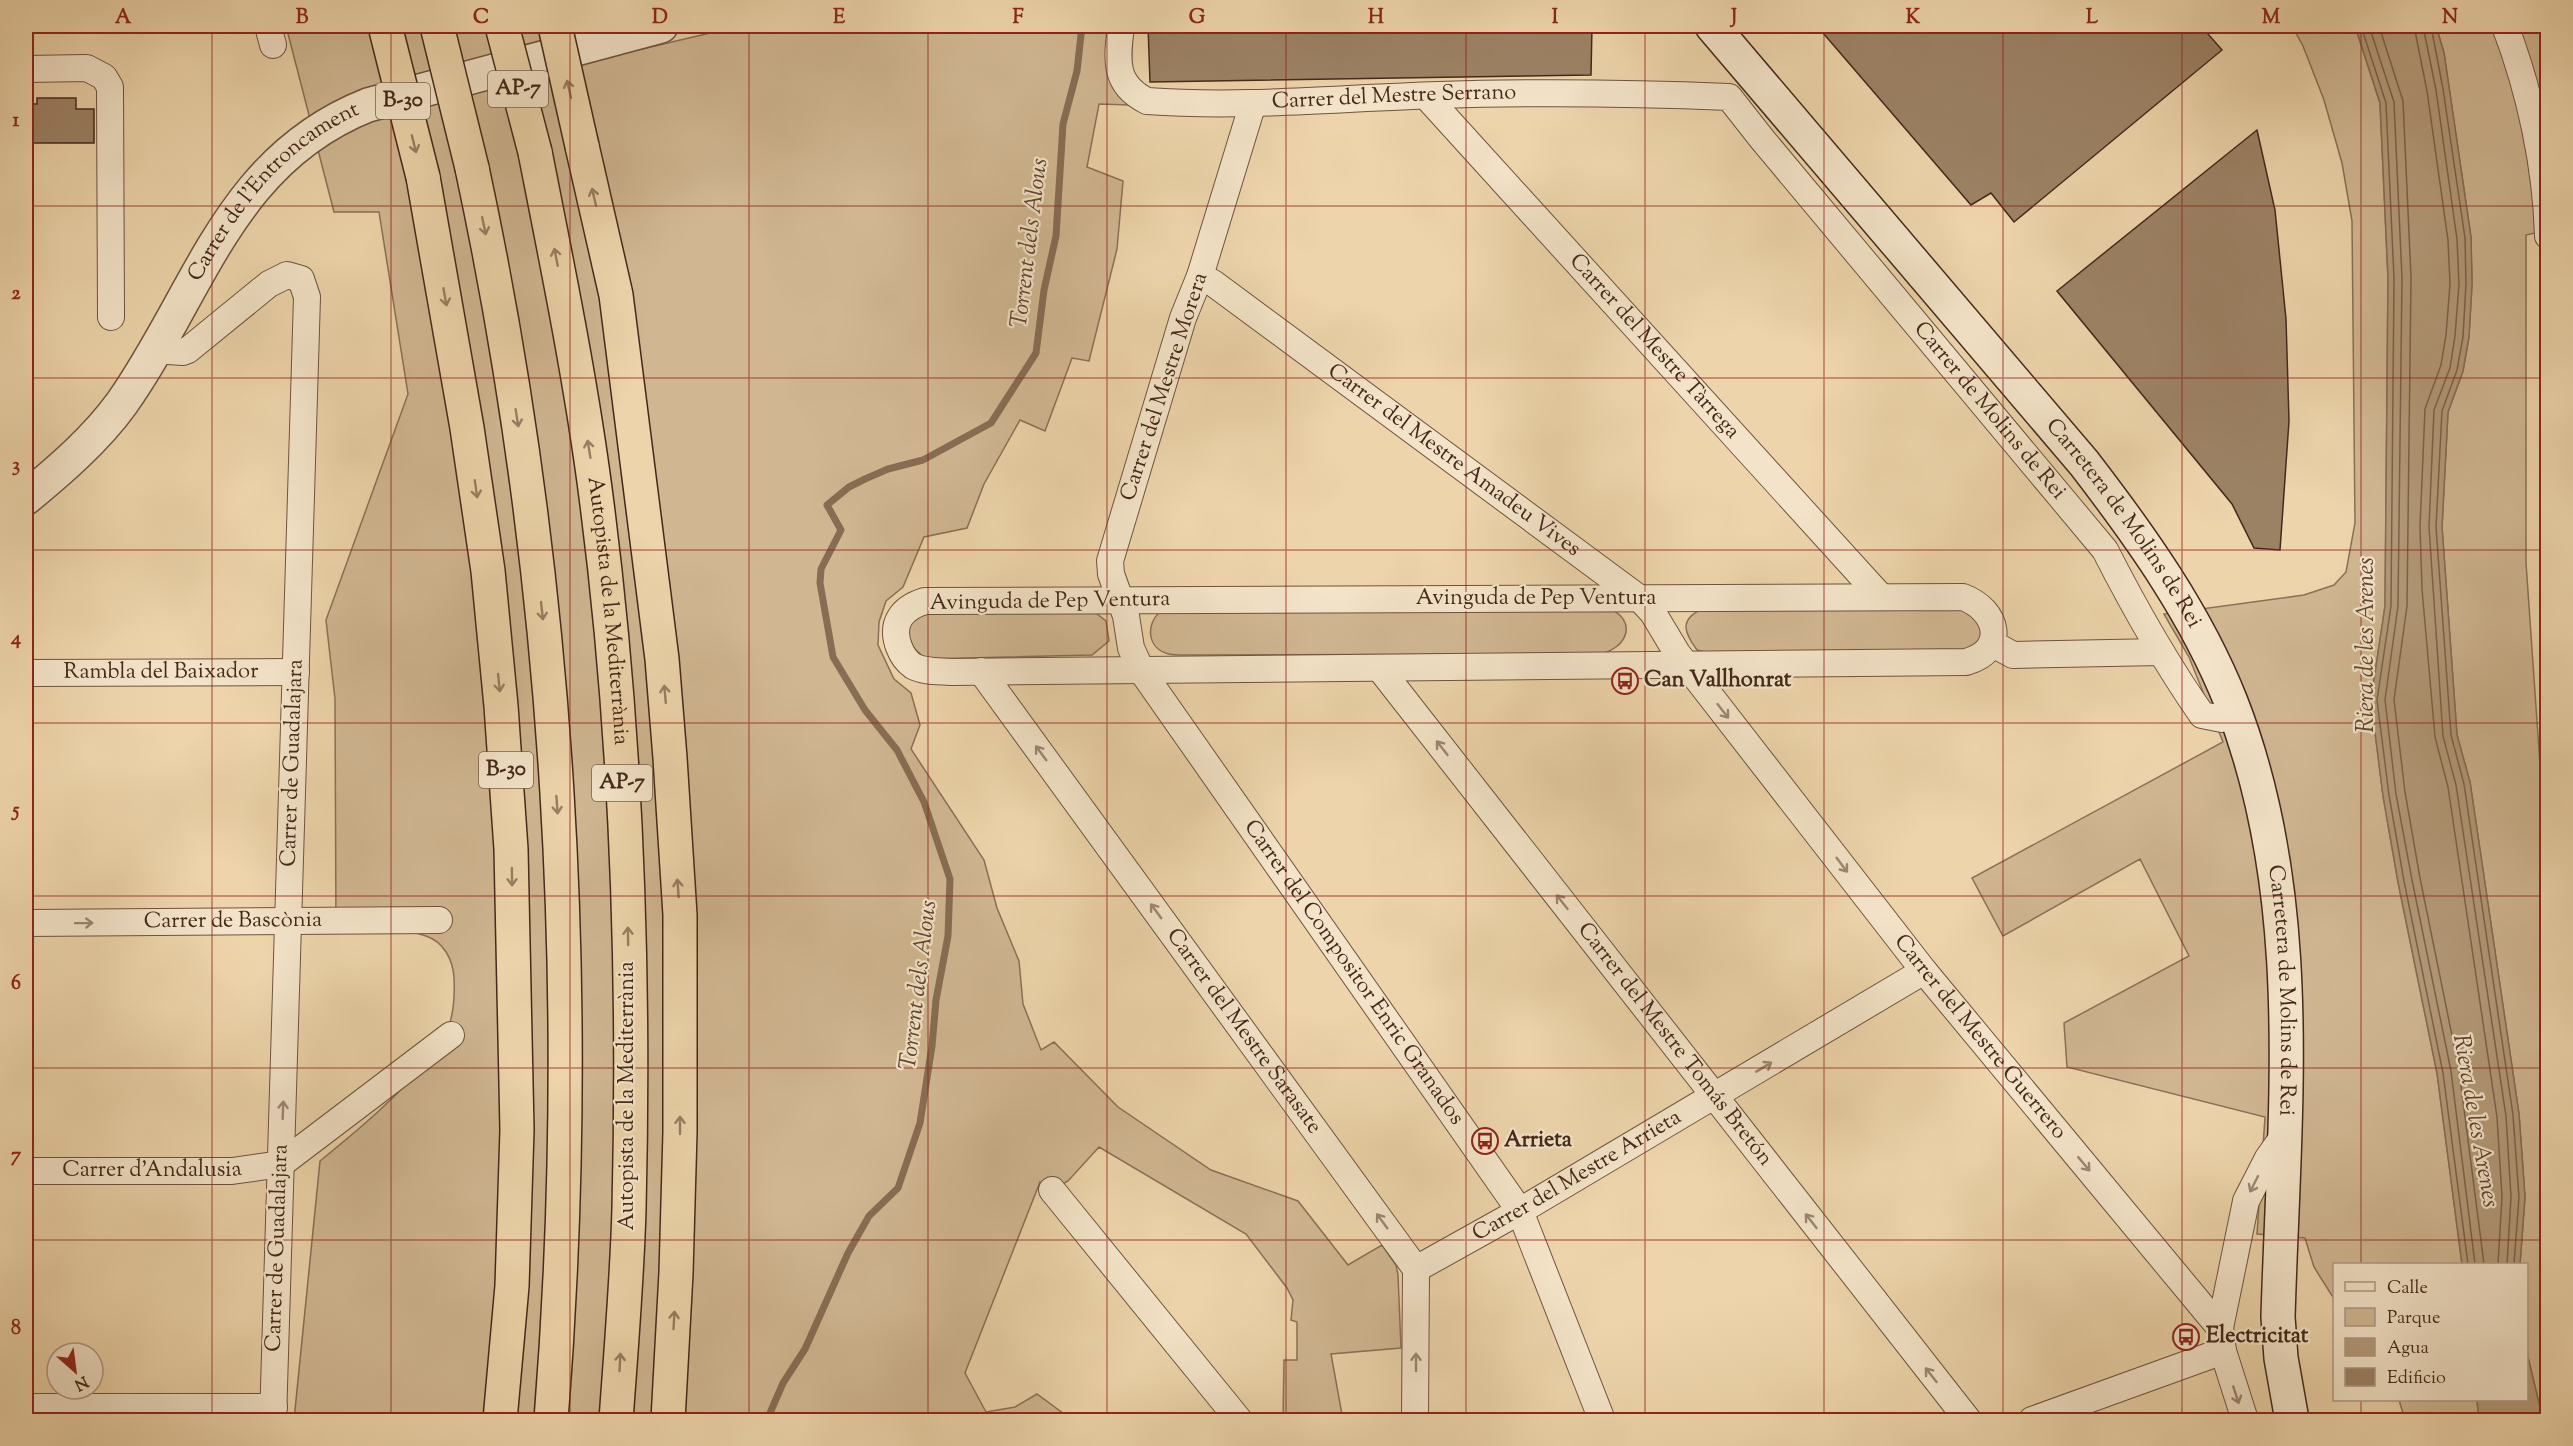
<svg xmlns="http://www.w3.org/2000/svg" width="2573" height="1446" viewBox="0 0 2573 1446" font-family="'Sorts Mill Goudy',serif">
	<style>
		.green { fill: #d0b792; stroke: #8a7056; stroke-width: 1.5 }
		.water { fill: #b49a79; stroke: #876d53; stroke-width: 1.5 }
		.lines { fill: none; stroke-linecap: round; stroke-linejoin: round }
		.shore { stroke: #7c624a; stroke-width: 1.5 }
		.stream { stroke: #876d53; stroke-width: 7 }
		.building { fill: #9c8265; stroke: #44291b; stroke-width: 1.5 }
		.minor-casing { stroke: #6e543f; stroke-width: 28 }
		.tertiary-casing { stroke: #6e543f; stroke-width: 36 }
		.secondary-casing { stroke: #44291b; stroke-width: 36 }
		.trunk-casing { stroke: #44291b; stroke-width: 36 }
		.motorway-casing { stroke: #44291b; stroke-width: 36 }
		.minor { stroke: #f3e3c8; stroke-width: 26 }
		.tertiary { stroke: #f3e3c8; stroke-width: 33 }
		.secondary { stroke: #f3e3c8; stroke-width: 33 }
		.trunk { stroke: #edd4aa; stroke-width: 33 }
		.motorway { stroke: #edd4aa; stroke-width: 33 }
		.trunk-bridge-casing { stroke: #44291b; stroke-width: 36; stroke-linecap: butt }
		.motorway-bridge-casing { stroke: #44291b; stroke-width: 36; stroke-linecap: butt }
		.trunk-bridge { stroke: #edd4aa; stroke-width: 33 }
		.motorway-bridge { stroke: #edd4aa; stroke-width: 33 }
		.oneway { stroke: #987e62 }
		.oneway2 { stroke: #9c8672 }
		.grid { fill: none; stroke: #8f2418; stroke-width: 1.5; stroke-opacity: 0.55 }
		.labels { text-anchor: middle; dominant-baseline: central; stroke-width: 4.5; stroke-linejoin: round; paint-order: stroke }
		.shield { fill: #f3e3c8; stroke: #78614f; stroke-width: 1.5 }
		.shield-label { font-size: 21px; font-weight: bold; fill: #44291b }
		.street-label { font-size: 22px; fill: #44291b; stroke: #f3e3c8 }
		.poi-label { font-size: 22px; font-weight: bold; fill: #44291b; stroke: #f3e3c8; text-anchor: start }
		.water-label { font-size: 24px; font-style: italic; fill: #604532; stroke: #f3e3c8 }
		.neatline { fill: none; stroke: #8f2418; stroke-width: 2 }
		.grid-label { font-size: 20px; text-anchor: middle; font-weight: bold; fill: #8f2418 }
	</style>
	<rect width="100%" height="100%" fill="#edd4aa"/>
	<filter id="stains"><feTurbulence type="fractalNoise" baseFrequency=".00333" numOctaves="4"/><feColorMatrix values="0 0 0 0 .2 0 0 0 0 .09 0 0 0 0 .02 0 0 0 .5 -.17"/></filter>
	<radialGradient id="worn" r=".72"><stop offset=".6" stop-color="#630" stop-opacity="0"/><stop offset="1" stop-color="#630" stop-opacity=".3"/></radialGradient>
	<path class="green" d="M286,26H596L592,29L599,59L740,26H1113L1130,105L1099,104L1087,167L1123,181L1117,249L1089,361L1072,358L1045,431L1020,420L984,484L967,528L924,537L903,587L886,601L879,622L878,645L894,679L911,693L920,725L911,749L984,860L997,908L1019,961L1023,1004L1041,1050L1054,1042L1118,1107L1211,1170L1298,1201L1348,1265L1382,1245L1396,1265L1398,1275L1401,1348L1331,1354L1343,1420H1283L1284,1360H1297V1322L1291,1320L1293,1300L1287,1288L1246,1234L1099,1147L1068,1181L1052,1190L1040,1182L965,1373L986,1412L1015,1407L1037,1394L1064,1414L1055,1420H294L320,1161C358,1130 398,1097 429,1058C433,1053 440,1047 443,1040C453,1022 455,998 454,978C453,960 444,942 426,936C398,926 365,931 336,931L335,699L326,620L408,394L379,212H334Z
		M2292,26H2355L2380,103L2388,278L2385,606L2371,700L2383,796L2398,882L2437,1073L2462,1264H2334V1299L2314,1267L2305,1238L2257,1234L2265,1117L2067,1067L2064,1023L2189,956L2140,859L2003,936L1972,878L2223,742L2189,657L2164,614L2304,595L2334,585L2346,572L2355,523L2352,221L2342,163L2324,100L2303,46Z
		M2436,26H2547V230L2526,235V563L2541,779L2548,820L2547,1420H2543L2527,1353L2526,1264H2520L2525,1197L2519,1114L2470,782L2457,735L2442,527L2448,412L2463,371L2469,337L2472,284L2471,237L2444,53Z
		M1965,605C1981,623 1992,639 1964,653H1709L1697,650C1684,632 1679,620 1702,609Z
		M1608,608C1638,620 1628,648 1600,654L1184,655C1179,655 1174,655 1169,654C1147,649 1145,624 1161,611Z
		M1092,610L1106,621L1109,641L1092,655L927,659C899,640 901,619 936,611C950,608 967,611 982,611C1018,610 1055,610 1092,610Z
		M2399,1400H2477L2479,1420H2405Z"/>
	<path class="water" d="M2355,26H2436L2444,53L2471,237L2472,284L2469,337L2463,371L2448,412L2442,527L2457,735L2470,782L2519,1114L2525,1197L2520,1264H2462L2437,1073L2398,882L2383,796L2371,700L2385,606L2388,278L2380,103Z
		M2527,1353L2543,1420H2479L2477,1400H2526Z"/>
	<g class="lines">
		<path class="shore" d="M2361,26L2386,103L2394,278L2391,606L2377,700L2389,795L2404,881L2443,1073L2468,1264
			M2369,26L2394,102L2402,278L2398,606L2385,700L2396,794L2412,880L2451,1071L2475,1264
			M2379,26L2403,101L2411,277L2407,606L2394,700L2405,792L2420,878L2459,1070L2484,1264
			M2414,26L2427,91L2448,240L2450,284L2446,335L2441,365L2425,409L2420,527L2422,589L2435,737L2448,787L2497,1117L2502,1197L2498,1264
			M2423,26L2436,90L2457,239L2459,284L2455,336L2450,368L2434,410L2429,527L2443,736L2456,785L2506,1116L2511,1197L2507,1264
			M2431,26L2443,89L2465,238L2466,284L2463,337L2457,370L2442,411L2436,527L2451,735L2464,784L2513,1115L2519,1197L2514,1264"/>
		<path class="stream" d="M767,1420L783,1383L805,1349L848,1253L869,1216L898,1188L920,1123L932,1046L936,1000L948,936L950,879L924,802L897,750L865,710L833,657L820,583L821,569L841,530L827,505L849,487L865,479L888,469L923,460L991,423L1036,353L1044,290L1056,236L1063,124L1077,71L1082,26"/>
	</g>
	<path class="building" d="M1148,26H1592L1591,75L1150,82Z
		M1817,26H2201L2222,50L2014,222L1991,193L1971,205Z
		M37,98H76V109H94V143H26V104H37Z
		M2257,130L2275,210L2286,319L2289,421L2280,550L2254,548L2232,504L2057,291Z"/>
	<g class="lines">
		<defs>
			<g id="minor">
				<path d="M268,26L273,45"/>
				<path id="s1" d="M1121,26C1117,59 1113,84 1147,101C1244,108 1341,98 1438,95C1535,92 1632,93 1729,97L1762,139L2105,550C2134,607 2165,662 2202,715L2222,719L2236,717"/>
				<path d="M2505,26C2530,91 2546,166 2548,236"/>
				<path d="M26,69L87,68L104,77L110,87L111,317"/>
				<path id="s2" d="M1426,96L1881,597"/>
				<path id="s3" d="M1253,103L1200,276L1183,318L1110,561L1111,574L1126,616L1131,648L1141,670L1520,1211L1602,1420"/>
				<path id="s4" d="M1200,276L1213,283L1639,598L1653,613L1677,653L1924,971L2220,1328L2223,1351L2245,1420"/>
				<path d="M154,350L183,352L188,350L269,284L287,275L301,279L307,297L273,1420"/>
				<path d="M1963,597C1998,610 2008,650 1966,662L951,672C939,671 924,672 913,666C906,661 902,655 899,647C890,623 902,608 925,601Z"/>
				<path d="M1993,644L2013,655L2161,652"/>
				<path id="s5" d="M1381,670L1968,1420"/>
				<path id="s6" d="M981,671L1416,1269L1415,1420"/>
				<path id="s7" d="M26,673L296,672"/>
				<path id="s8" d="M26,923L439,920"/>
				<path id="s9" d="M26,1171H232L281,1164L451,1035"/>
				<path d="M1052,1190L1239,1420"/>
				<path id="s10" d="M1416,1269L1520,1211L1924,971"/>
				<path d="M2220,1328L2246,1201L2268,1158L2285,1134"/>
				<path d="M26,1407H274"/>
				<path d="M2032,1420L2223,1351"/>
			</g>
			<g id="tertiary">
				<path id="s11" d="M26,498C60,470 96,439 122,403C200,292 229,160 368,105L661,26"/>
			</g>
			<g id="secondary">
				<path id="s12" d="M1712,26L2084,463C2141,537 2196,614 2231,702C2308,898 2284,1111 2278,1317L2281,1358L2292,1420"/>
			</g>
			<path id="trunk" d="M582,146L616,295L662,659L670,758L680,915V1132L676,1273L668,1420
				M423,177L467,428L488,571L501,706L511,849L517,1130L512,1286L500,1420"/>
			<g id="motorway">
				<path id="s13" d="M535,152C556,259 578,366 593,474C626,714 635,967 629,1209C627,1280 621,1350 616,1420"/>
				<path d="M472,168C560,578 584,1003 551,1420"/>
			</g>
		</defs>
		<use href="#minor" class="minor-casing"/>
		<use href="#tertiary" class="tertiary-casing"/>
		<use href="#secondary" class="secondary-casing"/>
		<use href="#trunk" class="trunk-casing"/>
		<use href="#motorway" class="motorway-casing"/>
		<use href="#minor" class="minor"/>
		<use href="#tertiary" class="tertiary"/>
		<use href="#secondary" class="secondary"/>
		<use href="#trunk" class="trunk"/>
		<use href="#motorway" class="motorway"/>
		<defs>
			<path id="trunk-bridge" d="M385,26L423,177
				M555,26L582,146"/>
			<path id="motorway-bridge" d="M437,26L472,168
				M502,26L535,152"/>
		</defs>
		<use href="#trunk-bridge" class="trunk-bridge-casing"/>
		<use href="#motorway-bridge" class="motorway-bridge-casing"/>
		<use href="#trunk-bridge" class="trunk-bridge"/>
		<use href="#motorway-bridge" class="motorway-bridge"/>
	</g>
	<defs><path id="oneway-shaft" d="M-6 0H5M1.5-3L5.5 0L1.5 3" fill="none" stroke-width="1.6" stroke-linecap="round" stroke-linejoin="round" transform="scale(1.5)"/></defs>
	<g class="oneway">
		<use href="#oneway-shaft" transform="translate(569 89) rotate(-103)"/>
		<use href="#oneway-shaft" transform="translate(414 144) rotate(76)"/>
		<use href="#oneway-shaft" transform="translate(594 197) rotate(-103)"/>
		<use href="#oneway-shaft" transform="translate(484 226) rotate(78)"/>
		<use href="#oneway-shaft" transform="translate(556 257) rotate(-101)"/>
		<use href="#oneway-shaft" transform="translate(445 297) rotate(80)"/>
		<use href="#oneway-shaft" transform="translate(517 418) rotate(81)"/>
		<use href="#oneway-shaft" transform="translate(589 449) rotate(-99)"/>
		<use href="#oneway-shaft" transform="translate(476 489) rotate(82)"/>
		<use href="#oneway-shaft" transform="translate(542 611) rotate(84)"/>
		<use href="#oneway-shaft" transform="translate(499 683) rotate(84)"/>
		<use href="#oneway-shaft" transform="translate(665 694) rotate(-95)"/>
		<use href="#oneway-shaft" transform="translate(557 805) rotate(86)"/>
		<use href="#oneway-shaft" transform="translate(512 877) rotate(89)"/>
		<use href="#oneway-shaft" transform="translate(678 888) rotate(-94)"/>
		<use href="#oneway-shaft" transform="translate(628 936) rotate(-91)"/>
		<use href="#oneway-shaft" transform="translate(680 1125) rotate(-90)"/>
		<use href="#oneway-shaft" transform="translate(674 1320) rotate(-87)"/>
		<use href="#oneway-shaft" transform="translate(620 1362) rotate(-87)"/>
	</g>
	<g class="oneway2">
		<use href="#oneway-shaft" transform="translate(1723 711) rotate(52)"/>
		<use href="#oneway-shaft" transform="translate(1442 748) rotate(-128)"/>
		<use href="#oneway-shaft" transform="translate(1041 753) rotate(-126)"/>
		<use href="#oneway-shaft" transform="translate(1842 865) rotate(53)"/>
		<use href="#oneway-shaft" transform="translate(1562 902) rotate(-128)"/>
		<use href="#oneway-shaft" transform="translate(1156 911) rotate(-126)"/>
		<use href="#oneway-shaft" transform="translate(84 923) rotate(-1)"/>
		<use href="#oneway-shaft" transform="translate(1764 1067) rotate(-31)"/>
		<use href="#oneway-shaft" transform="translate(283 1110) rotate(-88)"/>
		<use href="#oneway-shaft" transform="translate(2084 1164) rotate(50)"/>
		<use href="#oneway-shaft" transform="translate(2254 1184) rotate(117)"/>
		<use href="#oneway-shaft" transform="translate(1382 1221) rotate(-126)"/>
		<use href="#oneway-shaft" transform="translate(1811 1221) rotate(-128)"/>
		<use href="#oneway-shaft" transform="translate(1416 1362) rotate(-90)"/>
		<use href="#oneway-shaft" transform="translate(1931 1375) rotate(-128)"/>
		<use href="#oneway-shaft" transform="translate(2236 1395) rotate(72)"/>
	</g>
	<path class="grid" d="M212,26V1420M391,26V1420M570,26V1420M749,26V1420M928,26V1420M1107,26V1420M1286,26V1420M1466,26V1420M1645,26V1420M1824,26V1420M2003,26V1420M2182,26V1420M2361,26V1264M26,206H2548M26,378H2548M26,550H2548M26,723H2548M26,896H2548M26,1068H2548M26,1240H2548M2361,1400V1420"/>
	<defs>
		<symbol id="bus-ring" viewBox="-11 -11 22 22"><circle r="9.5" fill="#f3e3c8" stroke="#8f2418" stroke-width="1.5"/><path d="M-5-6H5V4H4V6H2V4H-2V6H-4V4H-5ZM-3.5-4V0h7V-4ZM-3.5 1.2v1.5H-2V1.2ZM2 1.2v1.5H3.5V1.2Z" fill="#8f2418"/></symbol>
	</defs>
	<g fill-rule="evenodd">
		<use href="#bus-ring" x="1610" y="666" width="30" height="30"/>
		<use href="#bus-ring" x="1470" y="1126" width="30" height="30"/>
		<use href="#bus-ring" x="2171" y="1322" width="30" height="30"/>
	</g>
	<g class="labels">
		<g class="shield">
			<rect x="488" y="71" width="60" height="36" rx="4.5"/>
			<rect x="376" y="83" width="54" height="36" rx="4.5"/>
			<rect x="479" y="752" width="54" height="36" rx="4.5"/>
			<rect x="592" y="765" width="60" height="36" rx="4.5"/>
		</g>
		<g class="shield-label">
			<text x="518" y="89">AP-7</text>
			<text x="403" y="101">B-30</text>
			<text x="506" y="770">B-30</text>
			<text x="622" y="783">AP-7</text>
		</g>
		<g class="street-label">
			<text stroke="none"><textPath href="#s1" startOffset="334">Carrer del Mestre Serrano</textPath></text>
			<text stroke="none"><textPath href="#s11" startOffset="399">Carrer de l'Entroncament</textPath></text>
			<text stroke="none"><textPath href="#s2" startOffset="339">Carrer del Mestre Tàrrega</textPath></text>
			<text transform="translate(1165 387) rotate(-72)">Carrer del Mestre Morera</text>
			<text stroke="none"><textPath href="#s1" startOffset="1077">Carrer de Molins de Rei</textPath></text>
			<text stroke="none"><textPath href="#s4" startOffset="314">Carrer del Mestre Amadeu Vives</textPath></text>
			<text stroke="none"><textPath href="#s12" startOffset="646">Carretera de Molins de Rei</textPath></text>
			<text x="1536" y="599">Avinguda de Pep Ventura</text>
			<text transform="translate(1050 602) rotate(-1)">Avinguda de Pep Ventura</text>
			<text stroke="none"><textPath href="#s13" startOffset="465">Autopista de la Mediterrània</textPath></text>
			<text stroke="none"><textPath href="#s7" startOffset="135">Rambla del Baixador</textPath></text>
			<text transform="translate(293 763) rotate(-88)">Carrer de Guadalajara</text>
			<text stroke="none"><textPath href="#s8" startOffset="207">Carrer de Bascònia</textPath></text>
			<text stroke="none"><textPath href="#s3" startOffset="964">Carrer del Compositor Enric Granados</textPath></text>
			<text stroke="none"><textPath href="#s12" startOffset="1150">Carretera de Molins de Rei</textPath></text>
			<text stroke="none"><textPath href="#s6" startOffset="446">Carrer del Mestre Sarasate</textPath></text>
			<text stroke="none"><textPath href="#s4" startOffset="1101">Carrer del Mestre Guerrero</textPath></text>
			<text stroke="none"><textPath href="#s5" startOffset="476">Carrer del Mestre Tomás Bretón</textPath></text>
			<text transform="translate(628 1096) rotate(-90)">Autopista de la Mediterrània</text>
			<text stroke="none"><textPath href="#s9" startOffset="126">Carrer d'Andalusia</textPath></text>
			<text stroke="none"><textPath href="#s10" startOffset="186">Carrer del Mestre Arrieta</textPath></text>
			<text transform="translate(278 1248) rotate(-88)">Carrer de Guadalajara</text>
		</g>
		<g class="poi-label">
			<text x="1644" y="681">Can Vallhonrat</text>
			<text x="1504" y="1141">Arrieta</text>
			<text x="2206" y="1337">Electricitat</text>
		</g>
		<g class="water-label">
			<text transform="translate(1030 243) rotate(-83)">Torrent dels Alous</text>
			<text transform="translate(2367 645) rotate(-90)">Riera de les Arenes</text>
			<text transform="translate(919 985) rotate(-83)">Torrent dels Alous</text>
			<text transform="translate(2475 1121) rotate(80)">Riera de les Arenes</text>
		</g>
	</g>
	<rect width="2573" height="1446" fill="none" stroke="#edd4aa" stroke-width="66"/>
	<rect x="2333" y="1263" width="195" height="138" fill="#f3e3c8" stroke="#ad9983" stroke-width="1.5"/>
	<rect x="2345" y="1282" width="30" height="9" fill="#f3e3c8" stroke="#ad9983" stroke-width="1.5"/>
	<text x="2387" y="1293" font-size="18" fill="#44291b">Calle</text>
	<rect x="2345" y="1308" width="30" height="18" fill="#d0b792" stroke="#ad9983" stroke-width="1.5"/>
	<text x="2387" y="1323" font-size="18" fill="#44291b">Parque</text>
	<rect x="2345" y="1338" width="30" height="18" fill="#b49a79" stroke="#ad9983" stroke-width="1.5"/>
	<text x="2387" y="1353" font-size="18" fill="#44291b">Agua</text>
	<rect x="2345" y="1368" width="30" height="18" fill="#9c8265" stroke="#ad9983" stroke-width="1.5"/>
	<text x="2387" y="1383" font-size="18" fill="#44291b">Edificio</text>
	<g transform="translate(75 1371) rotate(152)"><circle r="28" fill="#f3e3c8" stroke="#ad9983" stroke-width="1.5"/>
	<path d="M0-4.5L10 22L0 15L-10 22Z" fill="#8f2418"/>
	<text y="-9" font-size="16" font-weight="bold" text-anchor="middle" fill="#44291b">N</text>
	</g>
	<rect x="33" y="33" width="2507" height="1380" class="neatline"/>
	<g class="grid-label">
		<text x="123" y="23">A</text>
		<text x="302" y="23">B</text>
		<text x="481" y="23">C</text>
		<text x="660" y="23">D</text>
		<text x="839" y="23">E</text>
		<text x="1018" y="23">F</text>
		<text x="1197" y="23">G</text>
		<text x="1376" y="23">H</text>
		<text x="1555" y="23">I</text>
		<text x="1734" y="23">J</text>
		<text x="1913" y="23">K</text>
		<text x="2092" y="23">L</text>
		<text x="2271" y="23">M</text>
		<text x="2450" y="23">N</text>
		<text x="16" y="126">1</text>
		<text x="16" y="299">2</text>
		<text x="16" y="471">3</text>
		<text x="16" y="644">4</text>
		<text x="16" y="816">5</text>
		<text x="16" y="989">6</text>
		<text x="16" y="1161">7</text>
		<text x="16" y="1334">8</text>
	</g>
	<rect width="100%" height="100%" filter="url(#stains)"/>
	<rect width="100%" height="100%" fill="url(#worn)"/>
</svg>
